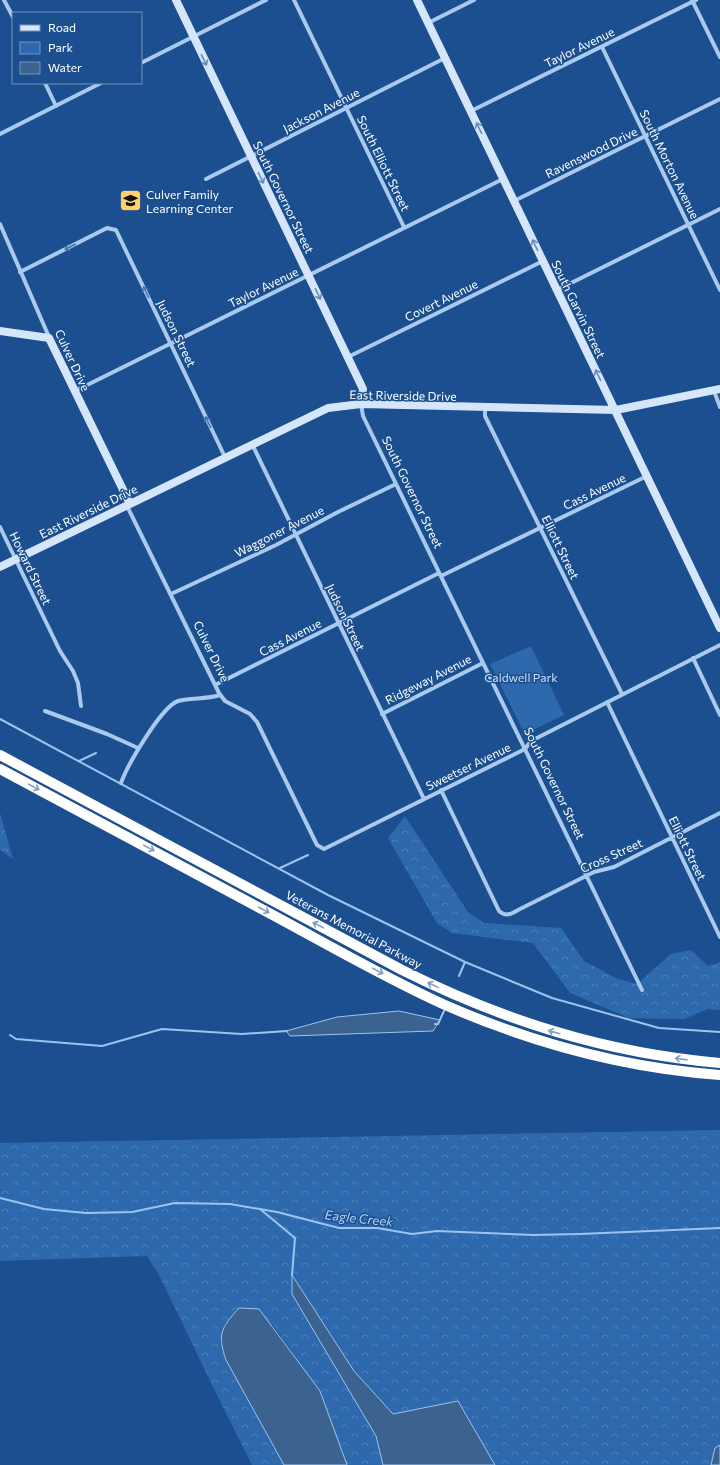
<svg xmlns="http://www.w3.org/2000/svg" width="720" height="1465" viewBox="0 0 720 1465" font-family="Commissioner,sans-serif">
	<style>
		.green { fill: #2e69ad }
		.forest { fill: url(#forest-crowns) }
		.water { fill: #3c6290; stroke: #9cc4f0 }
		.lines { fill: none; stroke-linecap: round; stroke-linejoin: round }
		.stream { stroke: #9cc4f0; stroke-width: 2 }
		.street { stroke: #a9c9ee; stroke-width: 4 }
		.secondary { stroke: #d6e6fa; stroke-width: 8 }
		.highway { stroke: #fff; stroke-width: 10 }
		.oneway { stroke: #668bba }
		.oneway2 { stroke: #4674ac }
		.oneway3 { stroke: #829ec1 }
		.labels { text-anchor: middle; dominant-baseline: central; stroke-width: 3; stroke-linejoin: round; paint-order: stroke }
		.street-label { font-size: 12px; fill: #fff; stroke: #1b4f8f }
		.poi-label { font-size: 12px; fill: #fff; stroke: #1b4f8f; text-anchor: start }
		.park-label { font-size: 12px; fill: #cfe3fa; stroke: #1b4f8f }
		.water-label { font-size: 13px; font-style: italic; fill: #b5d3f5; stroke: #1b4f8f }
	</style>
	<defs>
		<pattern id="forest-crowns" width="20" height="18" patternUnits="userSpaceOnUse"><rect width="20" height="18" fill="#2e69ad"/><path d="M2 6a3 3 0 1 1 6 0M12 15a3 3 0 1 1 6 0" fill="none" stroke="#4d80b9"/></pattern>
	</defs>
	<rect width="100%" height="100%" fill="#1b4f8f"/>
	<path class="green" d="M531,646L564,715L525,734L490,664Z"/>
	<path class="forest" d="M0,813L13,859L0,850Z
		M405,816L468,912L484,923L561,928L584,961L618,979L637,984L671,954L691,950L708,966L720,962V1010L708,1009L684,1019L629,1018L570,993L533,943L452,933L437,923L388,838Z
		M720,1130V1445L715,1448L711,1465H495L458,1401L393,1414L354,1371L293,1276L376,1436L383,1465H347L320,1391L272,1324L225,1323L220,1342L226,1360L284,1465H252L214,1389L158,1273L147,1256L0,1261V1143Z"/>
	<path class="water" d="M399,1011L440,1020L433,1031L290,1036L286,1031L337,1017Z
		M292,1275L354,1371L393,1414L458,1401L495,1465H383L376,1436L292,1294Z
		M239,1308L259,1309L320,1391L347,1465H284L226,1360C217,1334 221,1328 239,1308Z
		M720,1445V1465H711L715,1448Z"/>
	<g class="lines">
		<path class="stream" d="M0,719L328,895L465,962L552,998L659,1028L720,1032
			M79,761L96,753
			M280,868L308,855
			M459,976L465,962
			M435,1024H438L444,1011
			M10,1035L16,1039L102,1046L162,1029L242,1034L287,1031
			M0,1198L44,1209L86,1213L132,1212L175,1203L230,1204L277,1212L339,1228H377L412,1234L437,1231L533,1235L580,1234L720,1228
			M260,1209L295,1238L292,1275"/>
		<path class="street" d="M4,0L13,17
			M294,0L404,227
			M692,0L720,57
			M428,23L474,0
			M602,47L720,290
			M141,63L266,0
			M45,83L56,106
			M471,111L696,0
			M0,134L101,83
			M206,179L445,58
			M514,201L720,99
			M0,224L49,337
			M20,272L107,228L116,230L225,457
			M557,290L720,209
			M348,357L543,261
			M75,391L503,179
			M714,391L720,407
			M361,404L363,416L642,990
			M485,408V416L622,694
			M252,444L424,799
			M127,506L219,693L225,701L250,714L257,722L317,845L324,849L525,749L531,741L720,645
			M0,527L60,651L73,671L78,683L81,706
			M441,576L647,476
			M171,594L276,545L338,512L396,484
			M693,658L720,715
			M215,685L439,573
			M607,702L720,937
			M45,711L107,734L138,748
			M382,714L483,663
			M121,783C127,766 161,707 178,701C192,697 205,700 220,695
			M441,790L499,911C506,917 511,914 518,910L594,872L614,867L720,813"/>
		<path class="secondary" d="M176,0L363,389L361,404
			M417,0L720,628
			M0,331L49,338L130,504
			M0,567L328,408L361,404L616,410L720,389"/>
		<path class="highway" d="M0,755L402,970C504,1021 606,1053 720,1063
			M0,769C90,817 180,865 269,913C327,944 385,978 445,1005C532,1043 625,1068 720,1075"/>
	</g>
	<defs><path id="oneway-shaft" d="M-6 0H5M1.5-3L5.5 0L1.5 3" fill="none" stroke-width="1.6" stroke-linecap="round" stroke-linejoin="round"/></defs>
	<g class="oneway">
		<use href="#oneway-shaft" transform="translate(204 60) rotate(64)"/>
		<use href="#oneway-shaft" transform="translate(479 128) rotate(-116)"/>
		<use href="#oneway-shaft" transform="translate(261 178) rotate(64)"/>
		<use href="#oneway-shaft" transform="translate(535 245) rotate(-116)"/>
		<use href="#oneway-shaft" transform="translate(318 294) rotate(64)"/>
		<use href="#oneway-shaft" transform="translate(598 375) rotate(-116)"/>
	</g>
	<g class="oneway2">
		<use href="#oneway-shaft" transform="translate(70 247) rotate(153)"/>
		<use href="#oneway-shaft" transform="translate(146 292) rotate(-115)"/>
		<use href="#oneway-shaft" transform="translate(208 422) rotate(-116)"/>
	</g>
	<g class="oneway3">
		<use href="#oneway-shaft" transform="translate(34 787) rotate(28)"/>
		<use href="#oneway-shaft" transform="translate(149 848) rotate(28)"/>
		<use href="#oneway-shaft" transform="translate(264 910) rotate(28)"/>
		<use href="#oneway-shaft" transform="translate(318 925) rotate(-152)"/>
		<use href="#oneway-shaft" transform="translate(378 971) rotate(28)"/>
		<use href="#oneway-shaft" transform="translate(433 985) rotate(-154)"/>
		<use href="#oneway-shaft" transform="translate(554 1032) rotate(-164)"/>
		<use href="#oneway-shaft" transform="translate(681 1059) rotate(-172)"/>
	</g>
	<defs>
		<symbol id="school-square" viewBox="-11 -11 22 22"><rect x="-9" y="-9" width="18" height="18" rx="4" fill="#ffd166" stroke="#1b4f8f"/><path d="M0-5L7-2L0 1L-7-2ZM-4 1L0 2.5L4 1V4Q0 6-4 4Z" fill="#111"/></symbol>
	</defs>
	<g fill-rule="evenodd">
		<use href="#school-square" x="118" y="188" width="25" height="25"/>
	</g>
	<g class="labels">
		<g class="street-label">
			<text transform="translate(579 47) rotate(-26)">Taylor Avenue</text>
			<text transform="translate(321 110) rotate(-27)">Jackson Avenue</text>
			<text transform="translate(591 152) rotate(-26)">Ravenswood Drive</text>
			<text transform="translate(384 163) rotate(64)">South Elliott Street</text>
			<text transform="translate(670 164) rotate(64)">South Morton Avenue</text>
			<text transform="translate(284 197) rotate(64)">South Governor Street</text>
			<text transform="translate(263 287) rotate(-26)">Taylor Avenue</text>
			<text transform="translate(441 300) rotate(-26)">Covert Avenue</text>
			<text transform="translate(579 309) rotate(64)">South Garvin Street</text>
			<text transform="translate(177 333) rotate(64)">Judson Street</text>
			<text transform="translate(73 360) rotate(65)">Culver Drive</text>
			<text transform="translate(403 395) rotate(1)">East Riverside Drive</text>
			<text transform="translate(594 491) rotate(-26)">Cass Avenue</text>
			<text transform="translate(413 492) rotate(64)">South Governor Street</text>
			<text transform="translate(88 511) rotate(-26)">East Riverside Drive</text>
			<text transform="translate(279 531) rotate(-27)">Waggoner Avenue</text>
			<text transform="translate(561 547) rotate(64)">Elliott Street</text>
			<text transform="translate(31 568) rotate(64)">Howard Street</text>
			<text transform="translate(346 617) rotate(64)">Judson Street</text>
			<text transform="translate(290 637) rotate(-27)">Cass Avenue</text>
			<text transform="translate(212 651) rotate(64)">Culver Drive</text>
			<text transform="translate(428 679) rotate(-27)">Ridgeway Avenue</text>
			<text transform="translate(468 766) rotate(-26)">Sweetser Avenue</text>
			<text transform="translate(555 783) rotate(64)">South Governor Street</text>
			<text transform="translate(688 848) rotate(64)">Elliott Street</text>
			<text transform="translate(611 855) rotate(-24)">Cross Street</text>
			<text transform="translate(354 929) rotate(28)">Veterans Memorial Parkway</text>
		</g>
		<g class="poi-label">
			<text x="146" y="194">Culver Family<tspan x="146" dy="14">Learning Center</tspan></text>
		</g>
		<g class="park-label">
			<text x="521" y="677">Caldwell Park</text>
		</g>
		<g class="water-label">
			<text transform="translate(359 1218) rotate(6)">Eagle Creek</text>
		</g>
	</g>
	<rect x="12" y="12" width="130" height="72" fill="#1b4f8f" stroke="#7695bc"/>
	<rect x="20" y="25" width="20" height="6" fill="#d6e6fa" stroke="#7695bc"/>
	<text x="48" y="32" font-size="12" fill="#ffffff">Road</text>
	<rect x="20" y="42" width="20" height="12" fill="#2e69ad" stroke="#7695bc"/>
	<text x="48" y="52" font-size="12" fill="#ffffff">Park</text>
	<rect x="20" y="62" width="20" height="12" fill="#3c6290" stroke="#7695bc"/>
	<text x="48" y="72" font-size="12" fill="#ffffff">Water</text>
</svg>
